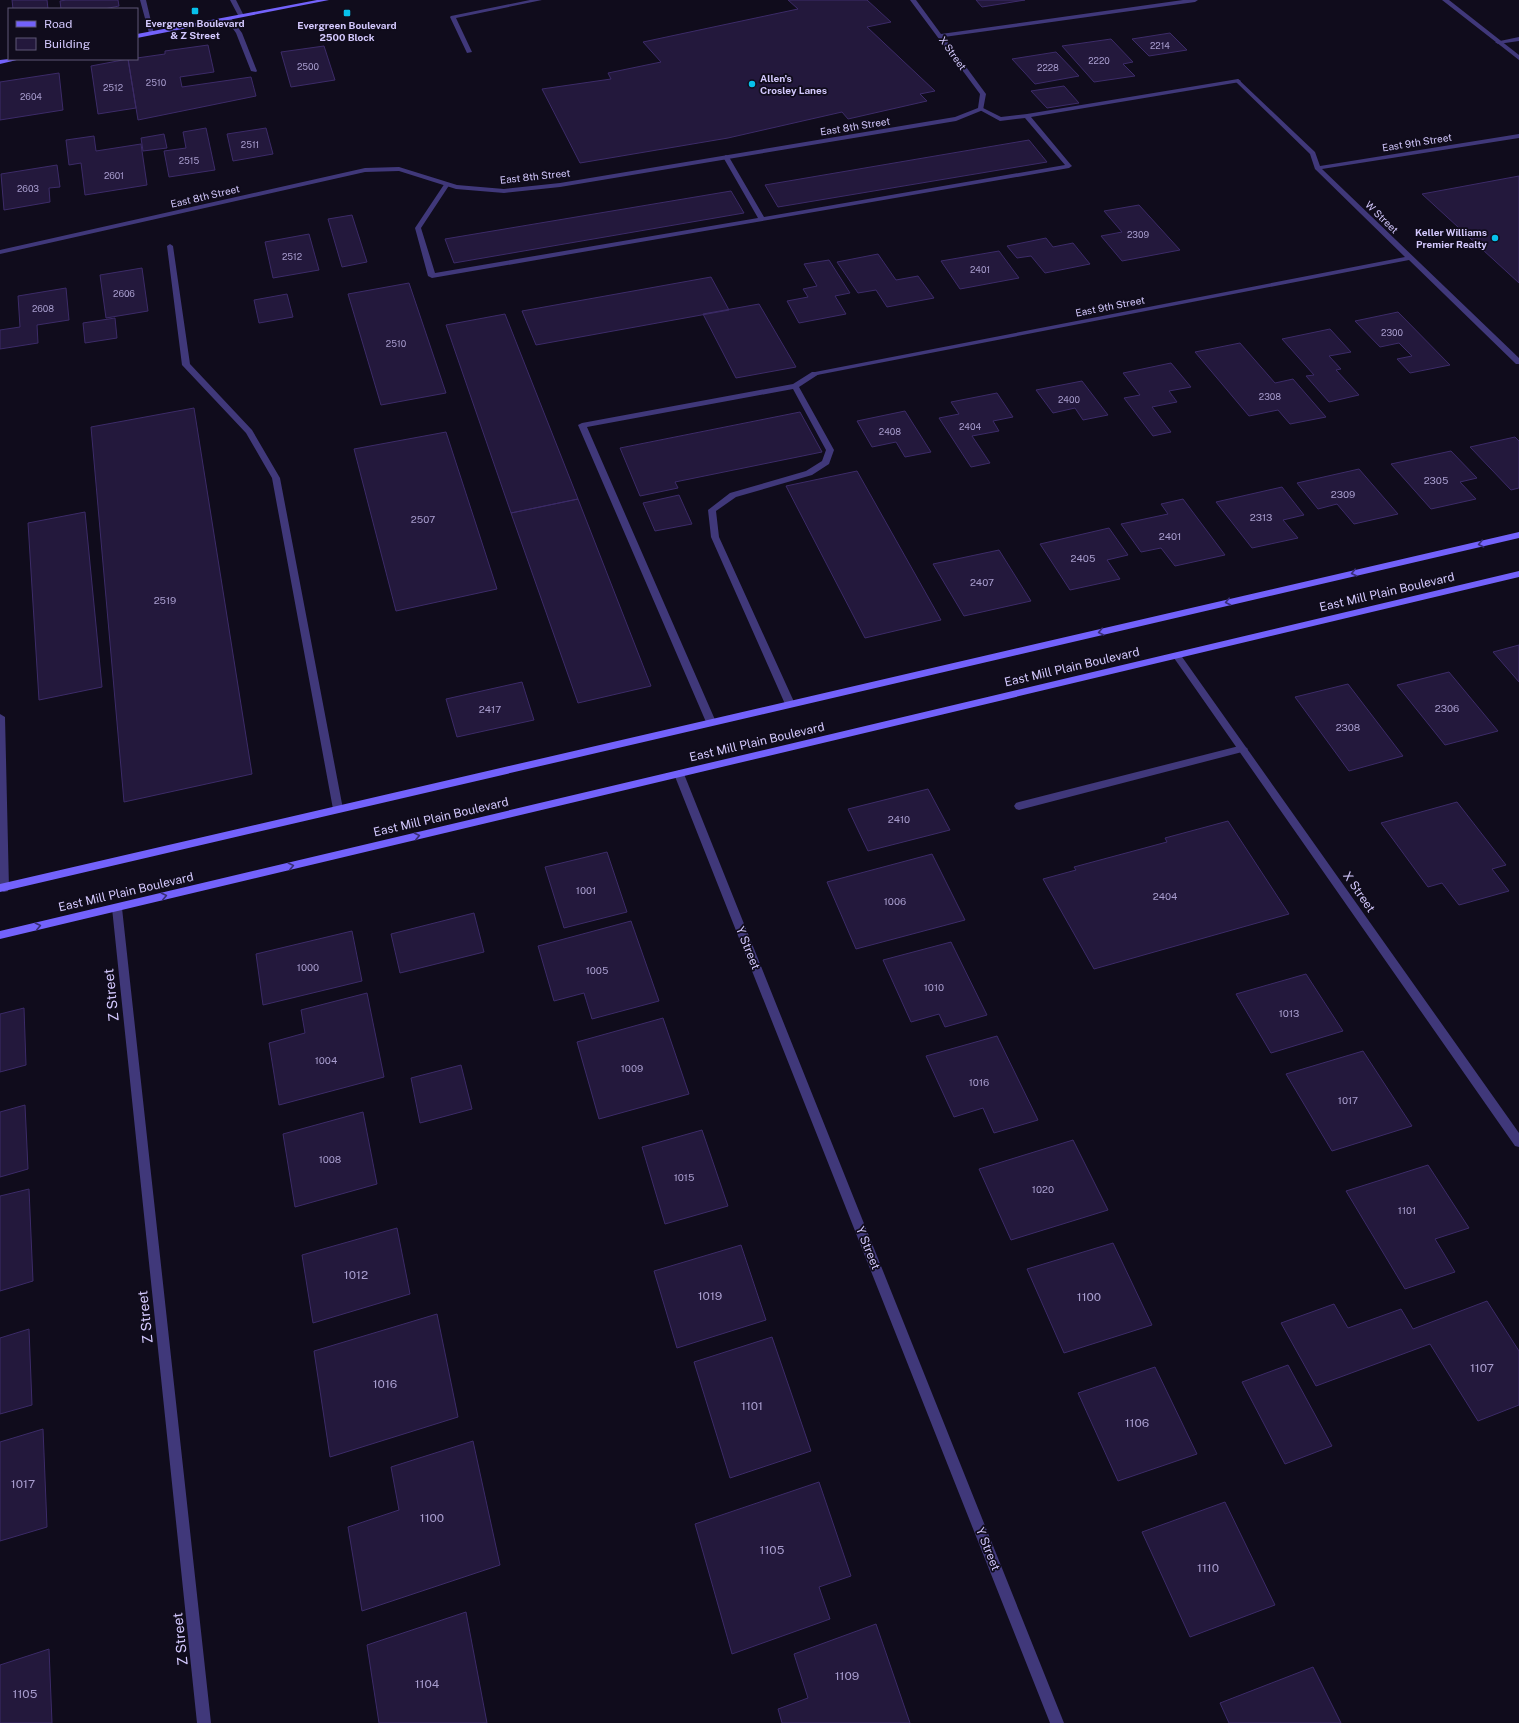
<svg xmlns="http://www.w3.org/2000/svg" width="1519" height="1723" viewBox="0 0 1519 1723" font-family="'Public Sans',sans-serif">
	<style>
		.building { fill: #23183c; stroke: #3c2b68 }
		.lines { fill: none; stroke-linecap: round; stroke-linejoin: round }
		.lane { fill: #40387a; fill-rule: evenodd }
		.street { fill: #40387a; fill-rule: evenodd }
		.secondary { fill: #7362fb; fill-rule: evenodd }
		.oneway { stroke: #382e75 }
		.poi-dot { fill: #07c1eb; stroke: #100c1c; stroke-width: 1.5 }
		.labels { text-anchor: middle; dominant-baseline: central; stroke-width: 3.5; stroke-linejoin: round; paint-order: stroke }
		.far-number-label { font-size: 9px; fill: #a79ccd }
		.far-poi-label { font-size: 10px; font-weight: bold; fill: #d3c8fd; stroke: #100c1c }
		.far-street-label { font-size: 10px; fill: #d3c8fd; stroke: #100c1c }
		.number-label { font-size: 10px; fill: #a79ccd }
		.street-label { font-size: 12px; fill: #d3c8fd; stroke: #100c1c }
		.near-number-label { font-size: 12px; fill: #a79ccd }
		.near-street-label { font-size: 14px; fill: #d3c8fd; stroke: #100c1c }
	</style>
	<rect width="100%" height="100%" fill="#100c1c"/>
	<path class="building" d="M12,0H47L48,9H13Z
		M66,0H118L119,6L104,9H61L60,1Z
		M788,0H867L891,22L867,27L935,91L920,94L927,101L848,119L842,112L728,138L580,163L542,89L611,79L608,73L661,62L643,42L798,9Z
		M976,0H1025L982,7Z
		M1170,33L1187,50L1149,56L1132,39Z
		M1111,39L1133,62L1123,64L1135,76L1094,82L1062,46Z
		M208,45L214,72L180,77L182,87L251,77L256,96L138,120L128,59H137V58L165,54V51Z
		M324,46L335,80L291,87L281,52Z
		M1056,52L1079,76L1035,84L1012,59Z
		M128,59L136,108L98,114L91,66Z
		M59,73L63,110L0,120V82Z
		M1064,86L1079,103L1047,108L1031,91Z
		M206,128L215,170L169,177L164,151L186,148L183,132Z
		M266,128L273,154L233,161L227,134Z
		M164,134L167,148L143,151L141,138Z
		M94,136L96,151L141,144L147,185L85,195L81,163L69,165L66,140Z
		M1029,140L1047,162L778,207L765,185Z
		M57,165L60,187L49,188L50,202L4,210L1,174Z
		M1519,176V283L1422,194Z
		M731,191L744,213L454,263L445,239Z
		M1139,205L1180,250L1122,261L1101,236L1122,232L1104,211Z
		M352,215L367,262L342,267L328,219Z
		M309,234L319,270L273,278L265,242Z
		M1046,238L1053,247L1073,243L1090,264L1045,273L1031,256L1017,258L1007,246Z
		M999,251L1019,278L960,289L941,261Z
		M878,254L896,280L918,276L934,298L887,307L876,290L858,293L837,262Z
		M829,260L850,293L835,296L846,314L799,323L787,301L808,297L803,289L817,286L804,264Z
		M142,268L148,311L106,318L100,275Z
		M711,277L729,310L536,345L522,311Z
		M409,283L446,393L381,405L348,294Z
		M66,288L69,320L37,325L38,343L0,349V330L20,327L18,296Z
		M287,294L293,317L259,323L254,300Z
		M759,304L796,367L736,378L703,314Z
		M1398,312L1450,365L1410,373L1397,359L1412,356L1399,343L1380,347L1355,321Z
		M505,314L578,499L511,513L446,325Z
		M115,318L117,338L85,343L83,323Z
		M1330,329L1351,352L1329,356L1341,369L1336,370L1359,395L1329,402L1306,376L1314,375L1282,339Z
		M1240,343L1275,383L1293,379L1326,417L1290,424L1278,410L1249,416L1195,352Z
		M1171,363L1191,387L1169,391L1177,402L1152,407L1171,432L1153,436L1124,398L1140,395L1123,373Z
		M1082,381L1108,415L1083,420L1075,408L1053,413L1036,390Z
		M997,393L1013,417L993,421L999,431L972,436L990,463L971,467L939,418L959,414L951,402Z
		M194,408L252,774L124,802L91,427Z
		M905,411L931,452L905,457L896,442L872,447L857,421Z
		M800,412L822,452L675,482L678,488L640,496L620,448Z
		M446,432L497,589L396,611L354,449Z
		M1515,437L1519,441V488L1511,490L1470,447Z
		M1451,451L1477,478L1460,482L1476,499L1431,509L1391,464Z
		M1359,469L1398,514L1354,524L1337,504L1318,509L1297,483Z
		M857,471L941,620L865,638L786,486Z
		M1282,487L1304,515L1283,520L1298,538L1252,548L1216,502Z
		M679,495L692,524L655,531L643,503Z
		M578,499L651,686L578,703L511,513Z
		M1183,499L1225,555L1175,566L1161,548L1141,552L1121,524L1168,514L1161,504Z
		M85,512L102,687L39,700L28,523Z
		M1109,528L1128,555L1107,560L1120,579L1070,590L1040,544Z
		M999,550L1031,601L964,616L933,564Z
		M1519,645V682L1493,652Z
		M1449,672L1498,731L1445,745L1397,685Z
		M522,682L534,720L457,737L446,699Z
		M1348,684L1403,756L1349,771L1295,697Z
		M928,789L950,830L868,851L848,809Z
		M1457,802L1506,865L1492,869L1509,891L1459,905L1442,883L1428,887L1381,823Z
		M1228,821L1289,914L1094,969L1043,879L1076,870L1074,867L1167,842L1165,838Z
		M607,852L627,912L564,928L545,867Z
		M932,854L965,920L856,949L827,882Z
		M474,913L484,952L400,973L391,934Z
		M631,921L659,1001L592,1019L584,993L554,1001L538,946Z
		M352,931L362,981L263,1005L256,954Z
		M951,942L987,1015L945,1027L939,1014L911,1022L883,960Z
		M1306,974L1343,1031L1271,1053L1236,994Z
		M367,993L384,1077L279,1105L269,1043L305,1033L301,1010Z
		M24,1008L26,1065L0,1072V1014Z
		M663,1018L689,1094L599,1119L577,1042Z
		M997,1036L1038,1120L994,1133L983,1108L954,1117L926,1056Z
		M1363,1051L1412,1126L1332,1151L1286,1074Z
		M461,1065L472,1109L420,1123L411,1078Z
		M25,1105L28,1169L0,1177V1112Z
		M363,1112L377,1184L295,1207L283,1134Z
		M702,1130L728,1206L665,1224L642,1147Z
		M1073,1140L1108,1210L1011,1240L979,1169Z
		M1428,1165L1469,1228L1435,1239L1455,1272L1405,1289L1346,1191Z
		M29,1189L33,1281L0,1291V1196Z
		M397,1228L410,1294L313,1323L302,1255Z
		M1113,1243L1152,1325L1064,1353L1027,1269Z
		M741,1245L766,1320L677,1348L654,1271Z
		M1487,1301L1519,1351V1405L1478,1421L1430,1344L1316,1386L1281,1323L1334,1304L1348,1328L1401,1309L1413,1329Z
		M437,1314L458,1417L330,1457L314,1351Z
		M29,1329L32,1405L0,1414V1338Z
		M772,1337L811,1451L730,1478L694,1362Z
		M1288,1365L1332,1446L1285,1464L1242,1382Z
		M1155,1367L1197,1454L1118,1481L1078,1393Z
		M43,1429L47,1527L0,1541V1442Z
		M473,1441L500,1565L362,1611L348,1527L399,1510L391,1467Z
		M819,1482L851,1576L819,1587L830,1619L732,1654L695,1524Z
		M1225,1502L1275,1605L1190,1637L1142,1532Z
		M466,1612L487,1723H379L367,1645Z
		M876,1624L910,1723H782L778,1709L808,1698L794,1654Z
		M49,1649L52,1723H0V1665Z
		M1313,1667L1341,1723H1229L1220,1703Z"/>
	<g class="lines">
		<path class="lane" d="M140,0H146L154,34L149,33Z
			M230,0H236L244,16L243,17H239Z
			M530,0H542L456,18L472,52L467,53L450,17L451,16Z
			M227,18H231L242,33L257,71L256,72L251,71L236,33L226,19Z
			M1519,37V41L1498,44L1495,42Z
			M1238,79L1241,81L1240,82L1031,117L1071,165L1072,166L1069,168L432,278L428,276L415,228L445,183H449L450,184L421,228L435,273L758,218L723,157L726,155L729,157L764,217L1065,165L1025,118L1000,121L978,109L983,108L1001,117L1027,114Z
			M170,244L173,246L190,364L252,430L280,478L343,809L341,812H335L333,809L272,478L246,433L182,365L167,246Z
			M812,372H818L819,374L799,387L834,450L829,464L812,475L736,497L716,511L719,537L795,704L790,707L785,704L711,537L708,510L730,493L806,471L822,461L826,450L793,389L587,427L716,722L711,725L706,722L578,425L582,423L793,384Z
			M0,714L5,717L9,888L8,891L4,892L0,890Z
			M1243,745L1248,749L1246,751L1019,810L1016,809L1014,806L1016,803L1019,802Z"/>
		<path class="street" d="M910,0H916L941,34L1183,0H1198L1195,2L944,37L986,94L983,110L956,121L560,187L504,193L456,189L399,171L365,172L0,254V250L365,168L399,167L457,185L504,189L560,183L955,117L978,108L980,94Z
			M1442,0H1449L1519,55V60Z
			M1238,79L1315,152L1320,166L1519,134V138L1322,169L1519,358V364H1516L1409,260L812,376V372H815L1405,257L1315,169L1310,154L1236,82L1235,81Z
			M1177,653L1180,654L1519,1133V1147L1515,1146L1174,658L1173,656L1174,654Z
			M679,770L684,774L1064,1723H1050L674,774Z
			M117,904L121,905L122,908L211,1723H197L112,908L113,905Z"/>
		<path class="secondary" d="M317,0H329L137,38V34Z
			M9,59H21L0,64V60Z
			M1519,532V538L0,892V884Z
			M1519,571V577L0,939V931Z"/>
	</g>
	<defs><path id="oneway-chevron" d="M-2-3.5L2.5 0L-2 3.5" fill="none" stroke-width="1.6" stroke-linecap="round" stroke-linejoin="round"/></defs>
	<g class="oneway">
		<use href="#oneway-chevron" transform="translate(1481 544) rotate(167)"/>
		<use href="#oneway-chevron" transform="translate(1354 573) rotate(167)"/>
		<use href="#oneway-chevron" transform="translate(1228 602) rotate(167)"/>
		<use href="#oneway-chevron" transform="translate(1101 632) rotate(167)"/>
		<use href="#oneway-chevron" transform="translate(417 836) rotate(-13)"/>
		<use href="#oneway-chevron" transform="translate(291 866) rotate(-13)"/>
		<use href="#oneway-chevron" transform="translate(164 896) rotate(-13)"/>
		<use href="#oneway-chevron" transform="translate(38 926) rotate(-13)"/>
	</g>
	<g class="poi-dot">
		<rect x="191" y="7" width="8" height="8" rx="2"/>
		<rect x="343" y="9" width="8" height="8" rx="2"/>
		<circle cx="752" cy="84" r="4"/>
		<circle cx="1495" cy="238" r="4"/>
	</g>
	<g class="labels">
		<g class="far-number-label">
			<text x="1160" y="45">2214</text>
			<text x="1099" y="60">2220</text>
			<text x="308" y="66">2500</text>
			<text x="1048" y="67">2228</text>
			<text x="156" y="82">2510</text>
			<text x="113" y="87">2512</text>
			<text x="31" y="96">2604</text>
			<text x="250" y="144">2511</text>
			<text x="189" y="160">2515</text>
			<text x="114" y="175">2601</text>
			<text x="28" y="188">2603</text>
			<text x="1138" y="234">2309</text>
			<text x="292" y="256">2512</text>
			<text x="980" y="269">2401</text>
			<text x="124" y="293">2606</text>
			<text x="43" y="308">2608</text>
			<text x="1392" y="332">2300</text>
			<text x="396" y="343">2510</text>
			<text x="1270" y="396">2308</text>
			<text x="1069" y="399">2400</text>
			<text x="970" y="426">2404</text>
			<text x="890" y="431">2408</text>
		</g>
		<g class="far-poi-label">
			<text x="195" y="23">Evergreen Boulevard<tspan x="195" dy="12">&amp; Z Street</tspan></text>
			<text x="347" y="25">Evergreen Boulevard<tspan x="347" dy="12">2500 Block</tspan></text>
			<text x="760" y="78" text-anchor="start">Allen's<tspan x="760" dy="12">Crosley Lanes</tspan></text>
			<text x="1487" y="232" text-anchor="end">Keller Williams<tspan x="1487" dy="12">Premier Realty</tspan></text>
		</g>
		<g class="far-street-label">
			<text transform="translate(953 53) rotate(54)">X Street</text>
			<text transform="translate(855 126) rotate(-9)">East 8th Street</text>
			<text transform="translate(1417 142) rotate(-9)">East 9th Street</text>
			<text transform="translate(535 176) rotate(-6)">East 8th Street</text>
			<text transform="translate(205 196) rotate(-13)">East 8th Street</text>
			<text transform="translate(1382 217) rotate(44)">W Street</text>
			<text transform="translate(1110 306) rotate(-11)">East 9th Street</text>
		</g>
		<g class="number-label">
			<text x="1436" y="480">2305</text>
			<text x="1343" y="494">2309</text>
			<text x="1261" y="517">2313</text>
			<text x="423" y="519">2507</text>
			<text x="1170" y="536">2401</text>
			<text x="1083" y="558">2405</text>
			<text x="982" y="582">2407</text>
			<text x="165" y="600">2519</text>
			<text x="1447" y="708">2306</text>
			<text x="490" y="709">2417</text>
			<text x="1348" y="727">2308</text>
			<text x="899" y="819">2410</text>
			<text x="586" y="890">1001</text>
			<text x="1165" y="896">2404</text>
			<text x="895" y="901">1006</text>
			<text x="308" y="967">1000</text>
			<text x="597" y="970">1005</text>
			<text x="934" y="987">1010</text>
			<text x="1289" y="1013">1013</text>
			<text x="326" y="1060">1004</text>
			<text x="632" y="1068">1009</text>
			<text x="979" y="1082">1016</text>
			<text x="1348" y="1100">1017</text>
			<text x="330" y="1159">1008</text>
			<text x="684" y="1177">1015</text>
			<text x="1043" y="1189">1020</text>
			<text x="1407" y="1210">1101</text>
		</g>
		<g class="street-label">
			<text transform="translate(1387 592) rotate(-13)">East Mill Plain Boulevard</text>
			<text transform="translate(1072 667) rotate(-13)">East Mill Plain Boulevard</text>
			<text transform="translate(757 742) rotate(-13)">East Mill Plain Boulevard</text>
			<text transform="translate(441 817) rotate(-13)">East Mill Plain Boulevard</text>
			<text transform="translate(126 892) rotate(-13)">East Mill Plain Boulevard</text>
			<text transform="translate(1359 892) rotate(55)">X Street</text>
			<text transform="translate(748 948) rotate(68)">Y Street</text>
			<text transform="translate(868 1248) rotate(68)">Y Street</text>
			<text transform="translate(988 1549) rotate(68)">Y Street</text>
		</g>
		<g class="near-number-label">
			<text x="356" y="1275">1012</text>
			<text x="710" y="1296">1019</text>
			<text x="1089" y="1297">1100</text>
			<text x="1482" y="1368">1107</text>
			<text x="385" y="1384">1016</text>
			<text x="752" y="1406">1101</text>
			<text x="1137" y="1423">1106</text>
			<text x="23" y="1484">1017</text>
			<text x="432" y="1518">1100</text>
			<text x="772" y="1550">1105</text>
			<text x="1208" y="1568">1110</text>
			<text x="847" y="1676">1109</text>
			<text x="427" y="1684">1104</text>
			<text x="25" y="1694">1105</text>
		</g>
		<g class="near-street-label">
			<text transform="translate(111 995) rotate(-96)">Z Street</text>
			<text transform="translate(145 1317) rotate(-96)">Z Street</text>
			<text transform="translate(180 1639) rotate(-96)">Z Street</text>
		</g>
	</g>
	<rect x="8" y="8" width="130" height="52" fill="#100c1c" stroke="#5e5776"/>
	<rect x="16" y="21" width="20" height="6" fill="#7362fb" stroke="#5e5776"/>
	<text x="44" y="28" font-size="12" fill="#d3c8fd">Road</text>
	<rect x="16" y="38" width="20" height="12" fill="#23183c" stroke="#5e5776"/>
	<text x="44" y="48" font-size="12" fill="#d3c8fd">Building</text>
</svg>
